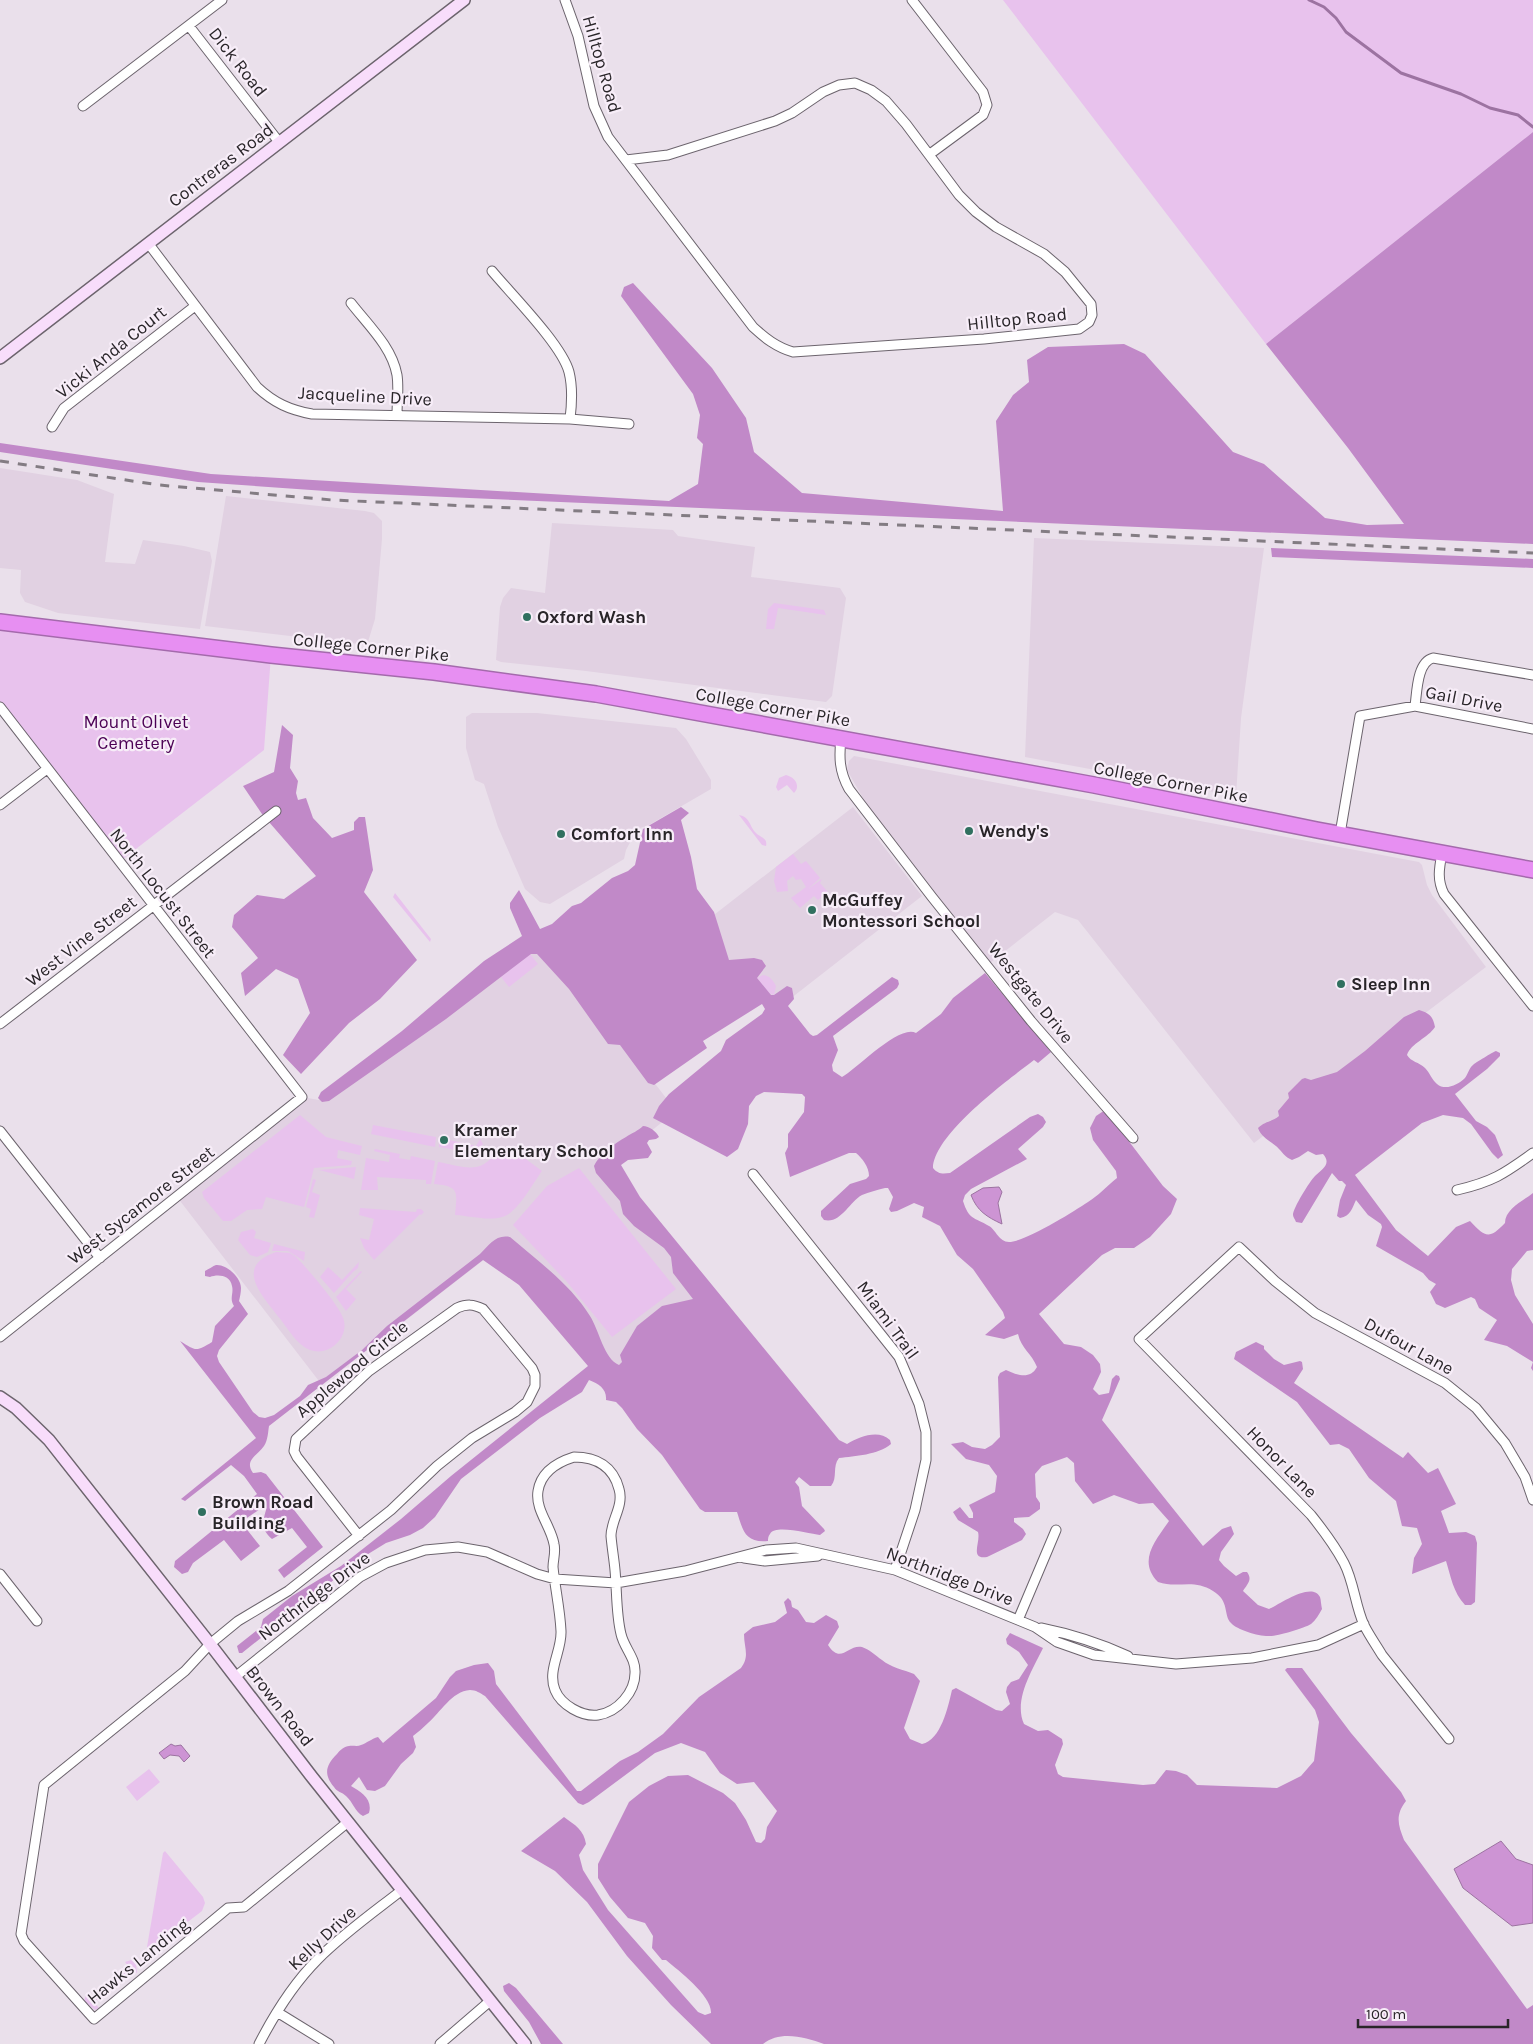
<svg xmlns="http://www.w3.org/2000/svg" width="1533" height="2044" viewBox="0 0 1533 2044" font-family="Karla,sans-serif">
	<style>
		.built { fill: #e1d1e2 }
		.green { fill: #e8c2ed }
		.forest { fill: #c189c8 }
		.water { fill: #cd94d4; stroke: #9c73a1 }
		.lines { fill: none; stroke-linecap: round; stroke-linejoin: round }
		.stream { stroke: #9c73a1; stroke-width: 3 }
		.street-casing { stroke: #6c646d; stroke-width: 11 }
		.secondary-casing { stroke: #6c646d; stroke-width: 14 }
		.highway-casing { stroke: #a46aac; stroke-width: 18 }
		.street { stroke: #fff; stroke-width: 9 }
		.secondary { stroke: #f8ddfb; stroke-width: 11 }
		.highway { stroke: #e78ff2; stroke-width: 15 }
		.rail { stroke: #837c83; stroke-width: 3; stroke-dasharray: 9 9; stroke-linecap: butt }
		.poi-dot { fill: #30705f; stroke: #f7edf8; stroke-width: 2 }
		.labels { text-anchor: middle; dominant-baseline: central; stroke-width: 4.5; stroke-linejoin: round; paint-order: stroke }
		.street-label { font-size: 18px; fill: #292529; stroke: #f7edf8 }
		.poi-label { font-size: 18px; font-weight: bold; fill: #292529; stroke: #f7edf8; text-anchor: start }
		.park-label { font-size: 18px; fill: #4b0154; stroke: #f7edf8 }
	</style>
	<rect width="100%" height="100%" fill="#eae0eb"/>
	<path class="built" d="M0,468L77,480L114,494L105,562L135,564L143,540L184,546L210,552L212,561L200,629L58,613L25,602L20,593L21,570L0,568Z
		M226,496L365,511L374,513L382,521V539L375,619L367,645L205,626Z
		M552,523L673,530L678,536L755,547L751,577L840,588L846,598L832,696L826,702L586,671L501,662L496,660L500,607L503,598L511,588L545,593Z
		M1034,538L1264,548L1241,718L1236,796L1025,757Z
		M472,713H537L676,728L686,739L711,780V789L649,825L637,829L626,850L624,859L550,904L540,902L525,889L498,827L484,784L475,780L466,748V717Z
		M854,756L1419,862L1422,865L1427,885L1432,895L1486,967L1254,1143L1078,920L1055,912L990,963L867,805L847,770L849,761Z
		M853,807L922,896L772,1013L701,925Z
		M539,932L676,1111L604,1169L714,1307L616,1383L503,1245L322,1385L177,1197L302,1097L319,1100Z"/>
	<path class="green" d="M1003,0H1533V132L1266,344Z
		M774,603L824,610L826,615L778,608L774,629H766L768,609Z
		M0,622L271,655L264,750L119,862L0,707Z
		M786,775C795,777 801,786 794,793L787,785L778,791L776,787L779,778Z
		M739,815C750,817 749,825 755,832C760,838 768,837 766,846L762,845Z
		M793,854L801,864L806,861L820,878L808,889L822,879L820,883L828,892L818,900L814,896L800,908L791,898L806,887L801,879L796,880L793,876L787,881L788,891L777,892L774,881L776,867Z
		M395,893L431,939L430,942L393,897Z
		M530,954L538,964L509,987L501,977Z
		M763,975C770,976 773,980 776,986L774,995L768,993L757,978Z
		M300,1115L326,1137L362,1146L360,1155L338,1150L337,1158L352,1161L351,1165L314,1168L304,1207L266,1197L262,1209L247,1210L231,1221H223L204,1198L202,1192Z
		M373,1125L436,1137L435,1147L371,1134Z
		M440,1138L476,1146L480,1139L483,1144L476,1152L472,1153L439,1147Z
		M375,1149L400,1154L399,1158L410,1160L411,1156L435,1161L431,1184H426V1180L377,1177L378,1190H361L366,1158L389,1162L390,1155L374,1151Z
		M503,1150L515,1151L542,1171C533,1183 517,1214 502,1217C488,1221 470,1216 455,1215C457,1192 460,1186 434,1184L438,1162C452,1164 471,1172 484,1164C491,1160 496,1153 503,1150Z
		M356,1167L354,1179L319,1170Z
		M579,1168L676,1289L612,1337L567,1282L513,1225L547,1186Z
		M313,1179L316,1180L312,1192L320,1195L314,1218L309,1217L311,1209L306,1207Z
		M360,1208L416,1212L417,1209H421L424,1212L421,1215L420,1214L374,1260L364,1248L360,1238L369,1240L374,1219L359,1215Z
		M253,1229L256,1232L254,1238L271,1243L268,1252L257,1257L250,1255L238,1240L241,1232Z
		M274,1244L305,1252L304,1261L288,1251H272Z
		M276,1252L290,1253L296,1257C306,1267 342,1308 344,1321C346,1330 342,1339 335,1345C328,1351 319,1353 310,1350C297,1345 289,1330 281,1320C264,1297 232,1267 276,1252Z
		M359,1262L358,1268L353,1272L334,1293L320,1277L328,1267L342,1280Z
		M361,1271L362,1272L346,1289L356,1299L346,1311L336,1297Z
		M149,1769L160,1782L137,1801L126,1787Z
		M165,1851L203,1897L205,1903L202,1911L150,1951L147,1947L163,1853Z
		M131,1960L136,1964L137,1973L132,1970L94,2002L99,2008L95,2010L84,2001L86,1995L88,1994L93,1998L129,1967L125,1962Z"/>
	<path class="forest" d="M1533,132V544L354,493L198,482L0,452V443L211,474L669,501L698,484L703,444L697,438L700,415L693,394L621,296L624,287L633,283L712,368L746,418L754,452L802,493L1003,511L996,421L1013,395L1029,382L1027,360L1048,347L1124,344L1145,354L1233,452L1264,464L1325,518L1367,525L1404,524L1348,448L1266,344Z
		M1271,548L1533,559V568L1272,557Z
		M282,725L293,735L290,768L298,781L296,793L298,800L306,798L313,818L332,838L354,830V822L359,817H365L373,870L364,892L417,960L380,999L349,1023L301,1074L283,1055L310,1013L298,979L276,969L245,996L241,973L258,958L232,927L234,915L257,895L284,899L316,876L262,814L243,786L274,772Z
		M681,807L689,813L681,820L691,857L697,889L714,912L729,960L754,958L762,960L766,966L757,978L771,995H774L787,986L792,988L794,999L788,1006L810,1034L813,1036L817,1035L892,977L898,980L899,984L897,988L833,1036L838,1050L832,1065L833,1071L842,1077C857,1069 899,1024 916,1033L941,1014L953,998L985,973L1051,1052L1038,1063L1034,1060C1008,1080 934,1134 933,1168C938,1174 942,1174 950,1173L1030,1117L1038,1114L1043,1117L1046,1122L1043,1127L1018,1149L1027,1159L971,1189L965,1195L963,1201C969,1220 974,1217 989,1226C996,1230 999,1242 1009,1242C1025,1242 1073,1212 1088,1202C1098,1196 1107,1186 1117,1178L1116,1171L1093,1140L1090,1128L1096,1116L1105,1110L1163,1186L1177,1199L1171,1214L1150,1237L1134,1248H1115L1102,1255L1039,1314L1064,1344L1081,1347L1093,1355L1100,1364L1101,1372L1093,1389L1099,1395L1109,1393L1112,1379L1116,1375L1119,1376L1120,1379L1102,1420L1203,1546L1222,1529L1231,1526L1234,1534L1221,1552L1219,1560L1224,1566L1236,1576L1243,1572H1247C1253,1580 1247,1584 1243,1591L1258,1605L1269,1609C1280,1604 1312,1581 1320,1597C1321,1600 1321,1605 1322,1609C1319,1614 1316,1620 1311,1624C1305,1628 1278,1636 1270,1636C1261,1637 1237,1630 1231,1623C1223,1615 1230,1601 1213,1591C1193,1578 1178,1589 1158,1582C1137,1561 1156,1540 1169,1521L1153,1503L1139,1504L1114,1495L1093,1504L1075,1481L1074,1463L1067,1457L1042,1466L1035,1474L1036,1497L1040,1503V1509L1029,1517L1014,1518V1522L1023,1529L1026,1534L1022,1540L987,1557C969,1560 981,1542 978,1532L958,1520L953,1512L960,1507L969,1518H973V1513L969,1505L995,1492L997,1476L989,1465L966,1459L951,1444L963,1442L972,1447L985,1449L992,1445L1000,1437L998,1377L1000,1373L1006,1370C1017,1375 1030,1380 1037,1367C1032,1354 1021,1348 1018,1334L1004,1339L985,1335L1005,1318L1003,1312L973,1269L957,1255L940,1226L922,1217L924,1207L914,1203L897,1211L891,1212L889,1209L893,1197L888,1188H885C877,1190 869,1192 862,1195C849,1202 841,1224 824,1220L821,1216V1211L850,1184L866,1179L869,1176C869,1167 862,1158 856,1153H849L790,1177L785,1153L788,1147V1134L804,1112L805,1097L802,1094L764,1092L756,1096L749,1106L748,1124L738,1149L727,1157L653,1118L659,1106L669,1094L721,1051L726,1040L762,1014L765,1009L762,1004L703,1041L707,1048L654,1085L648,1083L620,1045L608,1044L569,989L537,954H531L446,1019L329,1101L322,1102L318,1098L321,1092L402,1031L484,961L522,936L510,908V903L519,890L540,929L552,924L572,906L581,903L612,878L628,871L635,865L643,829Z
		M1419,1010C1429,1013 1433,1016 1435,1027C1428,1038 1411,1043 1407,1055C1411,1062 1419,1062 1425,1068C1430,1073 1432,1080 1437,1084C1445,1091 1458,1085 1465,1078C1468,1074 1469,1068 1473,1065C1475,1063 1493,1052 1496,1051L1500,1053V1056L1487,1069L1455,1094L1476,1121L1487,1127L1495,1135L1503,1155L1498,1159L1492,1153L1471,1124L1463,1118L1443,1115L1422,1123L1355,1175L1396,1230L1428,1256L1456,1227L1470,1221C1485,1237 1489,1240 1505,1223C1505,1209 1523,1201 1533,1193V1250L1527,1251L1512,1269L1511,1280L1515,1295L1533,1324V1371L1531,1368L1533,1362L1507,1346L1484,1340L1497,1320L1479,1308L1475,1299L1471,1297L1445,1308L1436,1304L1430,1292L1436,1284L1429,1280L1423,1273L1376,1246L1382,1227L1381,1224L1368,1215L1356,1200C1352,1208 1351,1216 1340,1218L1337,1216L1340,1200L1346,1185L1342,1181H1339L1332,1173L1302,1223L1296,1222C1295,1219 1293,1217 1293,1215C1293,1208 1310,1181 1315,1176C1322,1169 1332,1164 1323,1154L1316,1155L1308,1151L1299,1157L1292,1160C1285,1157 1284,1154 1279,1149C1272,1141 1262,1139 1258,1128C1265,1121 1272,1122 1279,1116L1278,1111L1289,1098L1288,1093L1302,1079L1305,1078L1311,1080L1337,1072L1365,1051L1404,1017Z
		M643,1126C649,1126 656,1131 659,1137L656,1139L649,1140L647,1143L652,1152L648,1158L628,1160L621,1165L640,1197L839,1440L847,1444C859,1437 878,1429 890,1440L891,1444C878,1455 855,1456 839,1458C832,1466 838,1478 831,1486H810L799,1477L795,1482L799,1487L802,1506L824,1529L825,1531L820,1535C810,1534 775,1524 770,1534C768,1536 768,1539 768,1541C745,1543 743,1531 737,1512H705L700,1509L662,1455L637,1429L622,1408L616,1402L606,1400C607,1389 599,1384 589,1380L582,1392L540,1418L461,1479L435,1517L423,1528L410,1535L386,1543L360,1559L242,1653H239L237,1646L261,1627L263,1619L292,1596L341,1566L401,1519L451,1476L588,1366L519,1285L483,1260L269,1426C268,1432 268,1440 264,1446C257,1456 244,1460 253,1473L261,1472L266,1474L323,1547L284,1578L278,1570L307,1547L292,1528L272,1539C261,1529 262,1524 266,1510L263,1507L241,1522L260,1546L241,1561L224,1540L193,1563L188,1572L182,1574L174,1567L175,1561L257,1494L244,1476L231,1465L185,1501L181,1499L256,1438L180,1341C196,1351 196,1352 212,1342L215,1326L234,1306C229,1298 234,1294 232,1286C230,1275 218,1274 210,1277L205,1276V1271C209,1269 213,1266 216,1265C227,1264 241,1278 241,1288C241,1292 240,1297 239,1301L248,1314L219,1350L217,1356L219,1362L253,1412L259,1417L265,1418L274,1415L300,1396L308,1385L326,1377L362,1350L387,1326L480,1254C489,1245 496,1234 510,1237C538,1261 571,1285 590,1316C599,1330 604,1359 619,1365L622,1362L620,1355L637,1326L662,1306L693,1299L673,1273L671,1257L664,1248L634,1226L623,1214L620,1201L596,1173L594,1166C599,1155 615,1143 626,1137C632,1133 638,1131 643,1126Z
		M1256,1342L1264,1346V1349L1274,1359L1284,1365L1300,1361L1302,1362L1303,1369L1294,1383L1403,1458L1408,1452L1428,1473L1438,1468L1456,1504L1441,1511L1449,1533L1466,1532L1475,1536L1477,1543L1475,1602L1471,1605H1465C1453,1592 1451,1577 1446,1561L1412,1574L1414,1558L1422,1544L1417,1528L1402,1526L1396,1501L1369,1478L1349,1449L1339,1444L1330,1445L1297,1402L1234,1359L1236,1352Z
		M788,1598L791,1601L792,1607L798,1610L806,1622L814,1623L826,1615L837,1621L839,1627L828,1645C841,1665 848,1644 862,1647C870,1650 875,1655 882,1660C890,1667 904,1670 914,1674L920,1681L904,1728L910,1739L922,1744C941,1740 948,1707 952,1690L956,1688L996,1710L1002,1711L1010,1704L1006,1692L1007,1687L1011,1682L1019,1679L1028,1665L1019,1652L1007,1644L1006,1639L1010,1633L1043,1648C1033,1669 1013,1700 1024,1724L1038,1731L1048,1730L1062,1739L1063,1744L1055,1765L1058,1774L1063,1777L1143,1785L1155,1784L1166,1770L1176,1771L1187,1775L1197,1785L1277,1788L1301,1776L1314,1761L1319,1722L1315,1710L1285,1670L1287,1668H1302L1351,1733L1401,1792L1406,1801C1395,1815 1398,1825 1404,1840L1527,2009L1533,2005V2044H824C805,2037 780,2030 763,2044H711L671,2005L627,1956L587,1902L555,1871L521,1851L564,1817C575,1825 584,1830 586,1844L579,1855L583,1870L608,1910L698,2012L705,2015L711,2013C712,1996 679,1971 666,1960H662L652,1948L653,1936L645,1923L628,1918L610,1897L598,1878V1864L629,1802L649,1786L668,1776L688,1775L723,1793L735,1803L746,1820L756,1842L761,1843L765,1839L767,1827L777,1811L754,1782L737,1784L720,1773L705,1752L681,1743L655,1753L589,1802L583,1805L578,1803L485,1696C480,1693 476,1690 470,1690C452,1691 440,1713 428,1723C423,1728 418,1732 413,1736L416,1747L413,1753L401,1764L385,1786L375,1791L367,1790L359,1777L351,1786C361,1792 373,1799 369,1813L363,1816C355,1812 353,1802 346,1796C342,1792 337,1792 334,1787C323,1774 326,1765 337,1754C340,1750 345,1746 349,1746C353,1745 357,1747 361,1745C367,1743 371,1739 378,1737L383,1743L436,1698L450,1677L456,1671L474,1665L488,1663L494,1671L496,1684L577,1791H581L620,1761L638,1752L663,1734L699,1697L741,1668C750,1656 744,1648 744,1634L753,1627L775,1622L787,1613L784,1602Z
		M509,1983L516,1988L563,2044H541L529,2022L504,1991L503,1986Z"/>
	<path class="water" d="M999,1187L1002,1192L998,1203L1002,1224C987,1217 977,1211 971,1195L983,1188Z
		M171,1744L175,1746L181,1745L190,1756L184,1762L179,1756L170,1755L164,1759L159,1753Z
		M1501,1841L1516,1859L1533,1865V1923L1512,1926L1463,1888L1454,1869Z"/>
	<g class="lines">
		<path class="stream" d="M1309,0L1324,7L1336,18L1346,32L1401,73L1461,94L1490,108L1518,115L1533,127"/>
		<defs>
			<path id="street" d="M565,0L578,36L594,106L608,137L753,327C765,338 776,347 793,352L984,339L1079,329L1089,322L1092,315L1091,304L1065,272L1044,254L996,227L976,212L959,195L906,124L886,101L871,90L855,83L839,85L823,92L792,113L775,121L668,155L626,160
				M912,0L983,92L987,105L983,115L930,154
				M189,26L279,142
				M83,106L222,0
				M148,243L257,387C274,403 290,410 312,414L570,419L629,424
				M492,271C511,294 562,345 569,372C573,388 572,403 570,419
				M351,303C368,325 392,347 397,375C399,388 397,402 397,415
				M52,427L64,408L195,306
				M1415,706C1417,692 1417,662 1433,658L1533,675
				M0,707L302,1097L0,1337
				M841,738C839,757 839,771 849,789L932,897L1031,1021L1133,1138
				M0,805L47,769
				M1340,834L1360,716L1415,706L1533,729
				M1442,853C1439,869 1437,880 1444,894L1533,1006
				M0,1024L276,811
				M0,1131L100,1258
				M753,1174L899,1357L919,1404L926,1432V1460L915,1510L895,1570
				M1457,1190C1492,1182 1504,1174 1533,1153
				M574,1457C596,1457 613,1466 619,1489C624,1506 611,1520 611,1536C612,1548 614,1559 615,1570C617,1591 616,1614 621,1634C624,1648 636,1658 635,1673C635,1692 618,1712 598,1715C582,1717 561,1705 555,1690C547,1670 562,1651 561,1631C560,1609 555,1588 553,1567C553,1560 556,1552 554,1544C551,1526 535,1510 538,1491C541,1472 558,1462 574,1457Z
				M744,1558L765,1561L818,1556
				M0,1574L37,1621
				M1018,1620L1056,1530
				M1041,1628C1071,1634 1099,1643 1128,1656
				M235,1677L360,1577L386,1563L425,1550L458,1547L487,1552L537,1574L555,1579L616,1583L685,1571L766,1550L796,1548L895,1570L1018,1620L1035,1627L1057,1642L1094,1655L1176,1664L1252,1658L1318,1645L1364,1624
				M1449,1739L1382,1655C1376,1645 1369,1635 1364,1625C1355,1605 1354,1582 1344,1563C1335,1546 1323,1530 1311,1515L1139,1339L1239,1247L1275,1281L1315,1313L1445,1383L1476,1408L1505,1443L1525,1477L1533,1500
				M348,1822L244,1907L228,1908L94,2019L24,1941L21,1934L44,1785L185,1671L210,1644L238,1621L288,1591L391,1510L437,1466L472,1438L515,1412L527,1402L535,1386V1375L532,1368L483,1309C473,1304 467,1304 457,1308L369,1371L296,1439L294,1451L297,1457L359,1536
				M277,2012L329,2044
				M259,2044C275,2013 294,1983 318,1959C344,1933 374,1912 402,1890
				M440,2044L490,2001"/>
			<path id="secondary" d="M0,358L464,0
				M0,1397L16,1408L49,1440L210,1644L312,1777L525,2044"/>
			<path id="highway" d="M0,622L271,655L434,672L596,694L1094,785L1317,830L1533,870"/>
		</defs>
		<use href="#street" class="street-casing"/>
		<use href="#secondary" class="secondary-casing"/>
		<use href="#highway" class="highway-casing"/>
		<use href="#street" class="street"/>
		<use href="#secondary" class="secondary"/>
		<use href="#highway" class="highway"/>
		<path class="rail" d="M0,461L159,485L332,500L1533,553"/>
	</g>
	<g class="poi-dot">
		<circle cx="527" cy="617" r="5"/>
		<circle cx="969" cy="831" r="5"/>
		<circle cx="561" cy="834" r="5"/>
		<circle cx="812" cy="910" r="5"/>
		<circle cx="1341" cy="984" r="5"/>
		<circle cx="444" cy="1140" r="5"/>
		<circle cx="202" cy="1512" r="5"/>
	</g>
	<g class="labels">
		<g class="street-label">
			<text transform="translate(238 62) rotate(52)">Dick Road</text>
			<text transform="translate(602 64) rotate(74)">Hilltop Road</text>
			<text transform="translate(221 165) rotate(-37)">Contreras Road</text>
			<text transform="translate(1017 319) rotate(-6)">Hilltop Road</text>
			<text transform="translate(111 352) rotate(-39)">Vicki Anda Court</text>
			<text transform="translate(365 396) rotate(3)">Jacqueline Drive</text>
			<text transform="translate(371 647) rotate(6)">College Corner Pike</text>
			<text transform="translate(1464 699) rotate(11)">Gail Drive</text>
			<text transform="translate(773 707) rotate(10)">College Corner Pike</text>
			<text transform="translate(1171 782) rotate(11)">College Corner Pike</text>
			<text transform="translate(163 893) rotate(52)">North Locust Street</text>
			<text transform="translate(81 941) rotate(-38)">West Vine Street</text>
			<text transform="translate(1031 993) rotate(51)">Westgate Drive</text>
			<text transform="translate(141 1205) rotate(-38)">West Sycamore Street</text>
			<text transform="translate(888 1320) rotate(54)">Miami Trail</text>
			<text transform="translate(1409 1346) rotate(29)">Dufour Lane</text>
			<text transform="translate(352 1369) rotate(-40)">Applewood Circle</text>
			<text transform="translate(1282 1462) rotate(46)">Honor Lane</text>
			<text transform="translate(950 1576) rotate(21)">Northridge Drive</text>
			<text transform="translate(314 1596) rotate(-37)">Northridge Drive</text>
			<text transform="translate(280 1706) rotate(52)">Brown Road</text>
			<text transform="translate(322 1938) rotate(-43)">Kelly Drive</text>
			<text transform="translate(138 1961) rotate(-39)">Hawks Landing</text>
		</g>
		<g class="poi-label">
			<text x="537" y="617">Oxford Wash</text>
			<text x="979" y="831">Wendy's</text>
			<text x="571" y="834">Comfort Inn</text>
			<text x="822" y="900">McGuffey<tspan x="822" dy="21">Montessori School</tspan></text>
			<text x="1351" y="984">Sleep Inn</text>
			<text x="454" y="1130">Kramer<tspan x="454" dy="21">Elementary School</tspan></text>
			<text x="212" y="1502">Brown Road<tspan x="212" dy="21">Building</tspan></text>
		</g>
		<g class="park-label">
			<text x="136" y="722">Mount Olivet<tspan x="136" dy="21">Cemetery</tspan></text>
		</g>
	</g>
	<path d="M1358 2019v8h150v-8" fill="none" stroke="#292529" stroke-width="2.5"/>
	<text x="1366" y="2019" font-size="15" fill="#292529" stroke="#f7edf8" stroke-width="4" paint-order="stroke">100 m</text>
</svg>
